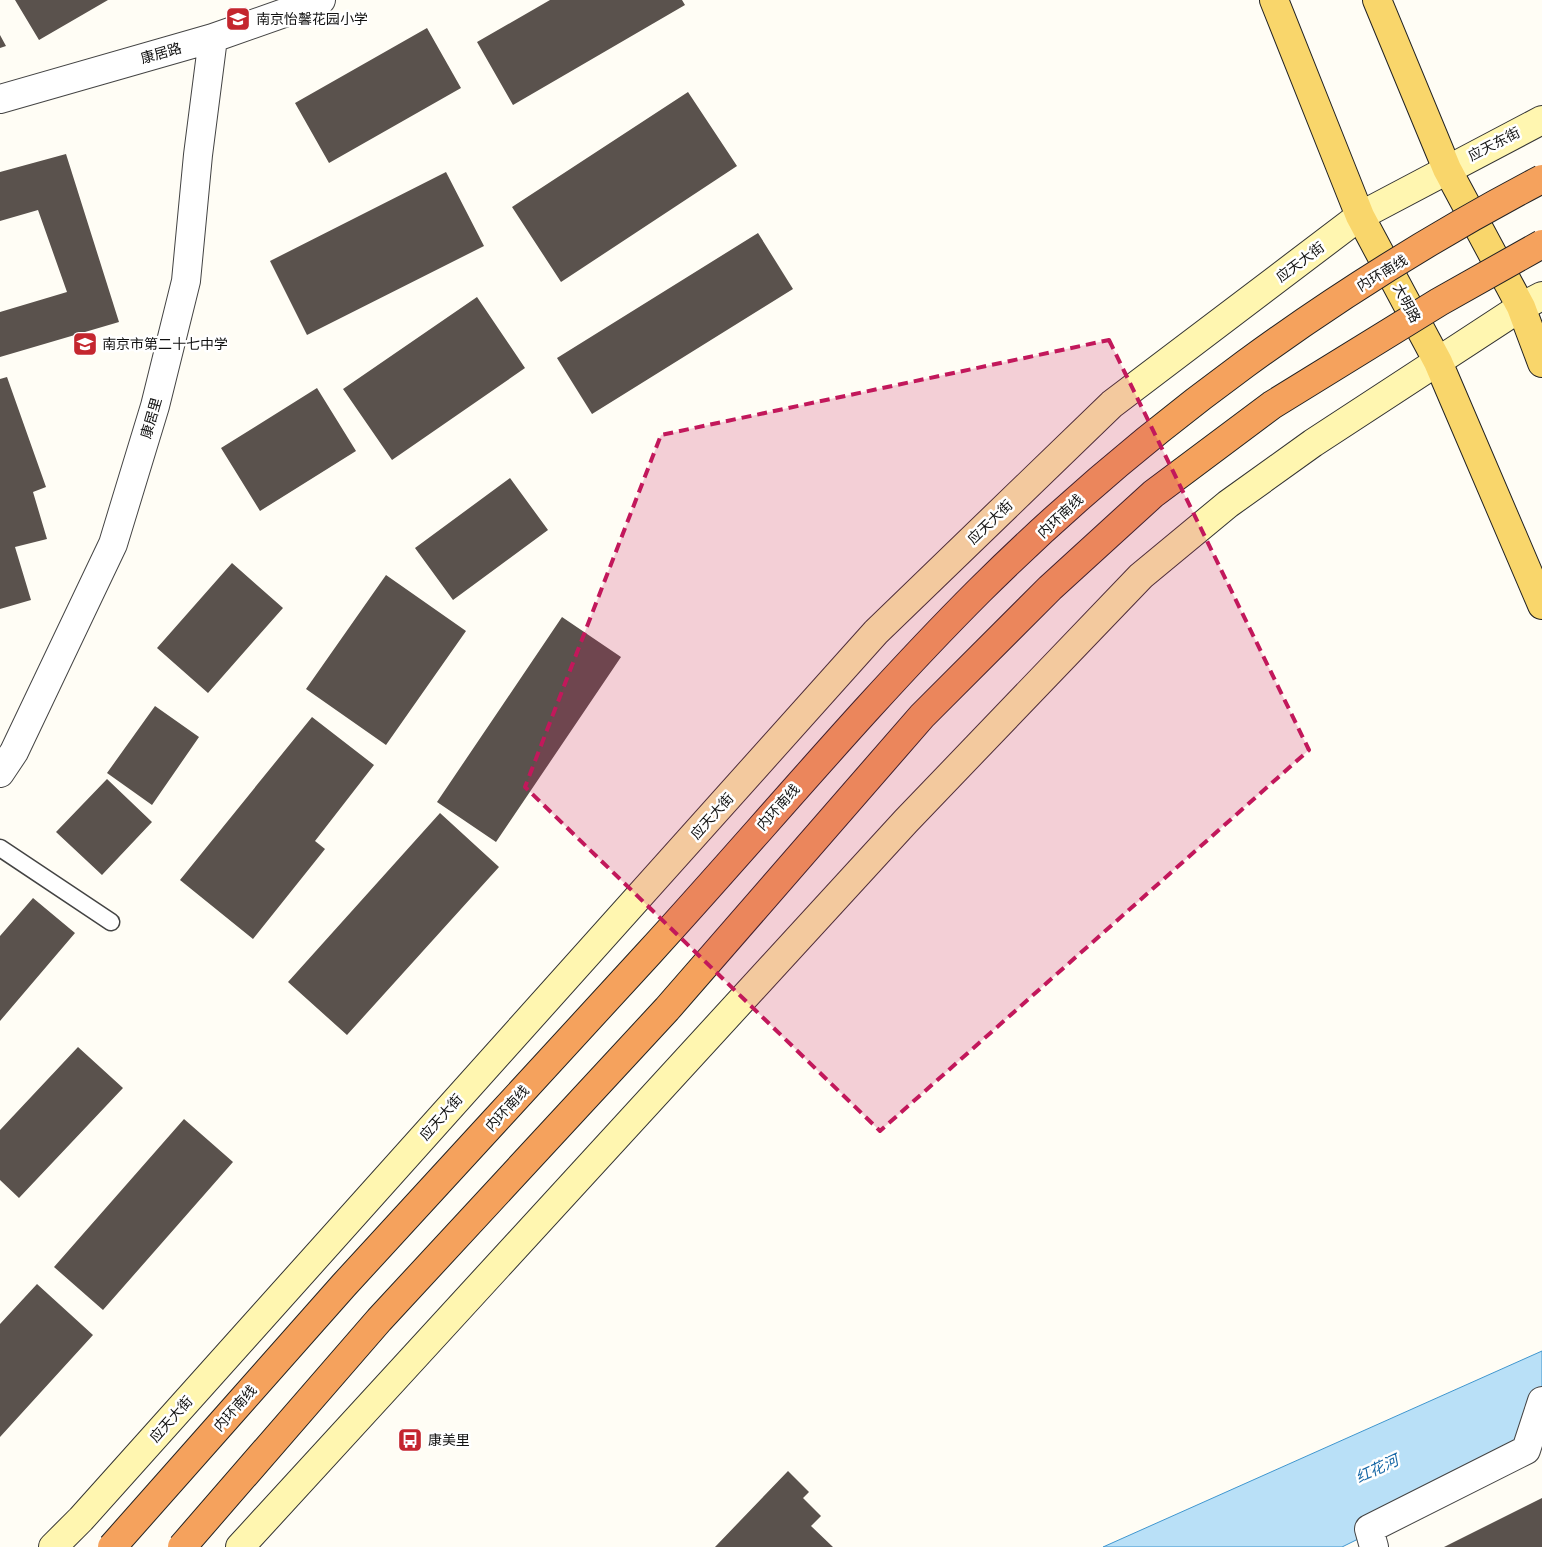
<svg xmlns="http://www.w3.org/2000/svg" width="1542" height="1547" viewBox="0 0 1542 1547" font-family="'Roboto Serif','Noto Sans SC',serif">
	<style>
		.water { fill: #b9e0f7; stroke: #3f96cf }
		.building { fill: #5a524d }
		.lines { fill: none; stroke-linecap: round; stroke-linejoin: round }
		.lane-casing { stroke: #444; stroke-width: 19 }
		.street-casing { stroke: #444; stroke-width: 30 }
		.secondary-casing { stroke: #333; stroke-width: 30 }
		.primary-casing { stroke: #222; stroke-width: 30 }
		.lane { stroke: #fff; stroke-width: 16 }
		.street { stroke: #fff; stroke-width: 28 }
		.secondary { stroke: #fff6b0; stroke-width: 28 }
		.primary { stroke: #f9d66b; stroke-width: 28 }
		.highway-bridge-casing { stroke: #222; stroke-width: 30; stroke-linecap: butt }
		.highway-bridge { stroke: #f5a25d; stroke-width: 28 }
		.marked { fill: #c2185b; fill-opacity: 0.2; stroke: #c2185b; stroke-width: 4; stroke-dasharray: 10 6; stroke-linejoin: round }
		.labels { text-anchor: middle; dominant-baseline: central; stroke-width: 5; stroke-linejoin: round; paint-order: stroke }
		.poi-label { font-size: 14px; fill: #111; stroke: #fff; text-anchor: start }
		.street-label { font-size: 14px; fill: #111; stroke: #fff }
		.water-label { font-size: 15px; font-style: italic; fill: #1768a6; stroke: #fff }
	</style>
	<rect width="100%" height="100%" fill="#fffdf5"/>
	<path class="water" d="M1542,1351V1448L1342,1547H1103Z"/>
	<path class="building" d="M15,0H108L39,40Z
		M550,0H682L685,5L513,105L477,42Z
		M427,28L461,88L329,163L295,103Z
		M0,35L6,46L0,48Z
		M688,92L737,166L561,282L512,207Z
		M66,154L119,322L0,357V312L67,292L38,210L0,221V172Z
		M446,172L484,246L307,335L270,261Z
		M758,233L793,289L592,414L557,358Z
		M477,297L525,368L392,460L343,389Z
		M7,377L46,487L33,492L47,539L15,547L31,600L0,609V379Z
		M317,388L356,451L260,511L221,448Z
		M510,478L548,530L453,600L415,548Z
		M232,563L283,608L208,693L157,648Z
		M386,575L466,631L386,745L306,689Z
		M562,617L621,657L496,842L437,802Z
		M155,706L199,737L152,805L107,773Z
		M312,717L374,765L315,841L325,849L253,939L180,880Z
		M107,779L152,822L102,875L56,832Z
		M440,813L499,867L347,1035L288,982Z
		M33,898L75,933L0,1021V936Z
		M78,1047L123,1088L19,1198L0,1180V1130Z
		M184,1119L233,1162L103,1310L54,1267Z
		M37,1284L93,1335L0,1437V1324Z
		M788,1471L809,1492L803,1498L821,1516L811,1526L833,1547H715Z
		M1542,1498V1547H1444Z"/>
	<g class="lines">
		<defs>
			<path id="lane" d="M0,848L111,922"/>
			<path id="street" d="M0,99L213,38L321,0
				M0,773L14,752L113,544L155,406L186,281L198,155L213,38
				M1374,1547L1369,1529L1526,1450L1542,1401"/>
			<path id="secondary" d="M53,1547L81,1519L876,632L1112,404L1360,216L1542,120
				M240,1547L906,821L1141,576L1228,504L1313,443L1521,307L1542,296"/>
			<path id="primary" d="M1274,0L1360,216L1438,362L1542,605
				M1377,0L1447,169L1521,307L1542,363"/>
		</defs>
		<use href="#lane" class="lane-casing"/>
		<use href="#street" class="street-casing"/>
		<use href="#secondary" class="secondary-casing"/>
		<use href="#primary" class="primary-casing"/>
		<use href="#lane" class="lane"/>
		<use href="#street" class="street"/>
		<use href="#secondary" class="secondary"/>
		<use href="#primary" class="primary"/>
		<defs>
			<path id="highway-bridge" d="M112,1547C190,1460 266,1372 344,1285C445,1174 548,1064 649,953C759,833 863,707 979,591C1144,427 1336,287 1542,179
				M182,1547L379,1320L667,1009L922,716L1050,588L1153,494L1272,405L1439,302L1542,244"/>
		</defs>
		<use href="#highway-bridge" class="highway-bridge-casing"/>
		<use href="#highway-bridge" class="highway-bridge"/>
	</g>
	<path class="marked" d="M1109,340L1309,750L880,1131L525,787L661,435Z"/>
	<defs>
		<symbol id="school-square" viewBox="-11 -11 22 22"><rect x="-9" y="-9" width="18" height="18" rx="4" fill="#c4262e" stroke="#fff"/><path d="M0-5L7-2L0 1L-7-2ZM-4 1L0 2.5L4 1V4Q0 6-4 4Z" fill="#fff"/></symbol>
		<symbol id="bus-square" viewBox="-11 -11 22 22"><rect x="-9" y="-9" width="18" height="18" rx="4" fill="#c4262e" stroke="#fff"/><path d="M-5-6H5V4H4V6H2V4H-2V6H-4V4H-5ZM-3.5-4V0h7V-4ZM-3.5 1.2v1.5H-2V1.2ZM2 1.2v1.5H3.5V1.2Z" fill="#fff"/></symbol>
	</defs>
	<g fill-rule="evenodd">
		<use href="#school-square" x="224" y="5" width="28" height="28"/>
		<use href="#school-square" x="71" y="330" width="28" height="28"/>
		<use href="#bus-square" x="396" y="1426" width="28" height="28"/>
	</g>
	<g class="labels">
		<g class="poi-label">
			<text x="256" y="19">南京怡馨花园小学</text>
			<text x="102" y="344">南京市第二十七中学</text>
			<text x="428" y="1440">康美里</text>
		</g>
		<g class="street-label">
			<text transform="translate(161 53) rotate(-16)">康居路</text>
			<text transform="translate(1494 144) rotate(-27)">应天东街</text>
			<text transform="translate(1300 262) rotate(-37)">应天大街</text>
			<text transform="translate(1382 273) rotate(-31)">内环南线</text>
			<text transform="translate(1407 303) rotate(62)">大明路</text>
			<text transform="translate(151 418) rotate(-74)">康居里</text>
			<text transform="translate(1060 516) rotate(-43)">内环南线</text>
			<text transform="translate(990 522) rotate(-44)">应天大街</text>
			<text transform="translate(778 807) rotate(-48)">内环南线</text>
			<text transform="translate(712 816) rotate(-48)">应天大街</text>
			<text transform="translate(507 1108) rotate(-47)">内环南线</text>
			<text transform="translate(441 1117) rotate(-48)">应天大街</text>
			<text transform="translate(235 1408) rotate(-48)">内环南线</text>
			<text transform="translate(171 1419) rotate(-48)">应天大街</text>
		</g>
		<g class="water-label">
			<text transform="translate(1377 1469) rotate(-25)">红花河</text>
		</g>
	</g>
</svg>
